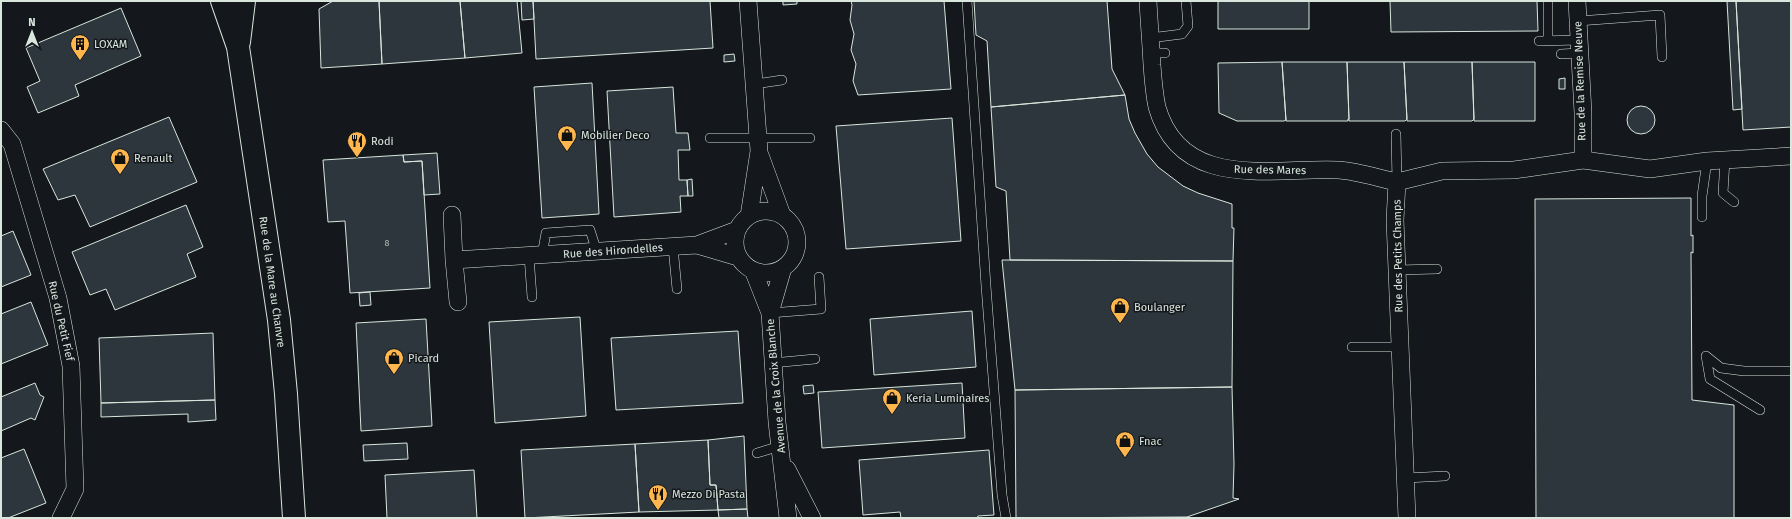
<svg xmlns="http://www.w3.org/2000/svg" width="1792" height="519" viewBox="0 0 1792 519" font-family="'Fira Sans',sans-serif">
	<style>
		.building { fill: #2c363c; stroke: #d8e6dc }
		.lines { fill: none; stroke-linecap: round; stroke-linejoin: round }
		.lane-casing { stroke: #d8e6dc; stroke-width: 10 }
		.street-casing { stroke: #d8e6dc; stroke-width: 18 }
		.secondary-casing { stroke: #d8e6dc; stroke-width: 24 }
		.lane { stroke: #14181c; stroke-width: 9 }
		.street { stroke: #14181c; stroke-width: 17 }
		.secondary { stroke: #14181c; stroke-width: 22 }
		.labels { text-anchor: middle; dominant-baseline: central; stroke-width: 3; stroke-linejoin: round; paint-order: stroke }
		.number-label { font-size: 9px; fill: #adbab4 }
		.poi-label { font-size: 11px; fill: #d8e6dc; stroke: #14181c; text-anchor: start }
		.street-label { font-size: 11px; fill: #d8e6dc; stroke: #14181c }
	</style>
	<rect width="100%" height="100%" fill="#14181c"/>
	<path class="building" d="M333,1H379L382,64L321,68L319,9Z
		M379,1H460L465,58L382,64Z
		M460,1H517L522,53L465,58Z
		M521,1H533L534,19L522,20Z
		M533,1H710L713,48L536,59Z
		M783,1H797V4L783,5Z
		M851,1H944L951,89L858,95L853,81L856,64L851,50L854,34L850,20L852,5Z
		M974,1H1107L1112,69L1125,95L991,107L987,41L976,35Z
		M1218,1H1309V29H1218Z
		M1390,1H1537L1538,31L1391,32Z
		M1727,1H1736L1742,109L1733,110Z
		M1736,1H1791V127L1743,130Z
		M121,8L141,56L75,85L79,96L38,113L27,87L40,81L26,48Z
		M734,54L735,61L724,62V55Z
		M1282,62L1286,120L1284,121H1237L1219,113L1218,63Z
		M1282,62H1347L1349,119H1348V121H1286Z
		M1347,62H1404L1407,119L1405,121H1349Z
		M1404,62H1472L1474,119L1472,121H1407Z
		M1472,62H1535V121H1474Z
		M1565,78V89H1559V79Z
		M592,83L599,214L542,218L534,87Z
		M673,87L676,133H688L690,150H678L679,180H687L688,196H680L681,212L614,217L607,91Z
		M1125,95L1129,119L1135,133L1147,154L1158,167L1183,186L1198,193L1232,204V228H1234L1233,261L1010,260L1006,191L996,187L991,107Z
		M1627 120a14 14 0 1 1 28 0a14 14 0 1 1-28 0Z
		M169,117L197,182L90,227L75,195L58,200L43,169Z
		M952,118L961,241L846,249L836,126Z
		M437,153L440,194L424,195L422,161L404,162L403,155Z
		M403,155L404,162L422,161L430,288L350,293L345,221L328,222L323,160Z
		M692,179L693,196H688L687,180Z
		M1691,198V236L1693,235V253L1691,252L1692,400L1734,405V518H1536L1535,199Z
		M186,205L203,247L187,254L196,277L115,310L106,289L90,295L72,252Z
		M13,231L31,275L1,287V236Z
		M1002,260L1233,261L1232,387L1015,390Z
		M370,292L371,305L360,306L359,293Z
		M31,302L48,345L1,364V314Z
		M972,311L976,367L874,375L870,319Z
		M580,317L586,416L495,423L489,322Z
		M426,319L432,426L361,431L356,323Z
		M738,331L743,403L616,410L611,338Z
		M213,333L215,400L101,403L99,338Z
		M35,383L40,395L44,397L35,420L31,418L1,431V397Z
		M962,383L965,438L822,448L818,392Z
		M813,385L814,393L804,394L803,386Z
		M1232,387L1234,464L1233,498L1239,499L1187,517L1016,518L1015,390Z
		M215,400L216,420L188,422V414L101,417V403Z
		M744,436L747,509L718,510L716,485H710L708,440Z
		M708,440L710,485H716L718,510L639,512L635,444Z
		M407,443L408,459L364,461L363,445Z
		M635,444L639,512L525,518L521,450Z
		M24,449L46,503L8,518H1V458Z
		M989,450L994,515L978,516L977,518H901L900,512L863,515L859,460Z
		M474,470L477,518H387L385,475Z
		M747,509L748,518H719L718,510Z"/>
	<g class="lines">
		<defs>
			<path id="lane" d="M967,1L986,286L1002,495L1006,518
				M1548,1V40
				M1578,21L1660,15L1662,57
				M1150,38L1182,34L1188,26L1186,1
				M1539,41L1579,40
				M1151,53H1165
				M1561,54L1580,53
				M755,84L782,80
				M1396,134L1397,182
				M710,138H810
				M1725,160L1723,193L1734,202
				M1702,217V196L1707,161
				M673,247L677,289
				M542,255L546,233L590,230L597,252
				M529,256L532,297
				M1397,270L1437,269
				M770,313L821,309L819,277
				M1352,347H1400
				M1706,356L1721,368L1744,371H1791
				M1706,356L1710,379L1760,410
				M772,363L815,359
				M757,453L780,446
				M1406,478L1445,476"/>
			<path id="street" d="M748,1L759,151L749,216
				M1148,1C1149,22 1151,43 1152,65C1153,79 1154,93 1157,107C1181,192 1273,167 1338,170C1357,171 1378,178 1397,182
				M1577,1L1583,113V160
				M1,130L12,144L58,298L71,366L75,489L61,518
				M760,155L782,215
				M735 242a31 31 0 1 1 62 0a31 31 0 1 1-62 0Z
				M452,215L454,260L697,245L737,230
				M697,245L738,257
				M454,260L458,302
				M753,270L770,313L777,422L788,518
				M770,313L783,268
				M787,469L812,518
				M1407,518L1395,220L1397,182L1442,171L1514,170L1583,160L1650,169L1707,161L1791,156"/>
			<path id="secondary" d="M222,1L238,47L279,320L286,394L294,518
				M239,42L244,1"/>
		</defs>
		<use href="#lane" class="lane-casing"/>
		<use href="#street" class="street-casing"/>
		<use href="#secondary" class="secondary-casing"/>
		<use href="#lane" class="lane"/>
		<use href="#street" class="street"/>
		<use href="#secondary" class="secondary"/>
	</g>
	<defs>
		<symbol id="building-pin" viewBox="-11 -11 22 30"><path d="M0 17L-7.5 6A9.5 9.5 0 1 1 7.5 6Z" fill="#ffb74d" stroke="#14181c"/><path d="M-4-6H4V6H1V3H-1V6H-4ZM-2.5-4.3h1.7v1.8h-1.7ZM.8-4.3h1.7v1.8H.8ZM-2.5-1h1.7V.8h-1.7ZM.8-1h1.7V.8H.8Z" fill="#111"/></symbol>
		<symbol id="shop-pin" viewBox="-11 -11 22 30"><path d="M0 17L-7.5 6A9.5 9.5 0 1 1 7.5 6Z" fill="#ffb74d" stroke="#14181c"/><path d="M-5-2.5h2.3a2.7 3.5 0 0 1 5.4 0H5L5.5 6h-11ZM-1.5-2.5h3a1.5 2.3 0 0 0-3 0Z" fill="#111"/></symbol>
		<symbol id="restaurant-pin" viewBox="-11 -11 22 30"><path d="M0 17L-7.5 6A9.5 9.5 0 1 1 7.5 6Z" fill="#ffb74d" stroke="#14181c"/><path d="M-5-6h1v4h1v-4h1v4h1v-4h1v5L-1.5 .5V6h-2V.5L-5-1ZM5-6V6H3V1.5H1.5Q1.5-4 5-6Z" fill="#111"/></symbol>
	</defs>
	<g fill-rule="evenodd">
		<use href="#building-pin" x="69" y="33" width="22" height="30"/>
		<use href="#shop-pin" x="556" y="124" width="22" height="30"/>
		<use href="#restaurant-pin" x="346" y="130" width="22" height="30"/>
		<use href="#shop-pin" x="109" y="147" width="22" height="30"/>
		<use href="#shop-pin" x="1109" y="296" width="22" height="30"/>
		<use href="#shop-pin" x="383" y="347" width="22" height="30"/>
		<use href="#shop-pin" x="881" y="387" width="22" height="30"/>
		<use href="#shop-pin" x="1114" y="430" width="22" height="30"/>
		<use href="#restaurant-pin" x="647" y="483" width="22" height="30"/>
	</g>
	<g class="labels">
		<g class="number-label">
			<text x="387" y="243">8</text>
		</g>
		<g class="poi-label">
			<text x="94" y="44">LOXAM</text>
			<text x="581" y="135">Mobilier Deco</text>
			<text x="371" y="141">Rodi</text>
			<text x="134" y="158">Renault</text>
			<text x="1134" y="307">Boulanger</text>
			<text x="408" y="358">Picard</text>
			<text x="906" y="398">Keria Luminaires</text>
			<text x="1139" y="441">Fnac</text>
			<text x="672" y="494">Mezzo Di Pasta</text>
		</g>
		<g class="street-label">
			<text transform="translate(1580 81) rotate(-92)">Rue de la Remise Neuve</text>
			<text transform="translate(1270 170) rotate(1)">Rue des Mares</text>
			<text transform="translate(613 251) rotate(-4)">Rue des Hirondelles</text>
			<text transform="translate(1398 256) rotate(-91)">Rue des Petits Champs</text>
			<text transform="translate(272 282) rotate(82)">Rue de la Mare au Chanvre</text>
			<text transform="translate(61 321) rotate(77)">Rue du Petit Fief</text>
			<text transform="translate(776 386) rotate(-95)">Avenue de la Croix Blanche</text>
		</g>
	</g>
	<rect width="1792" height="519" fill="none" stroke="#d8e6dc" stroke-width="4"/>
	<g transform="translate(32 32)" stroke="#14181c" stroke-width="3" paint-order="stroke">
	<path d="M0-3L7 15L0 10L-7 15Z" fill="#d8e6dc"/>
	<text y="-6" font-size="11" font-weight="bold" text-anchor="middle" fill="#d8e6dc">N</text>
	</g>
</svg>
